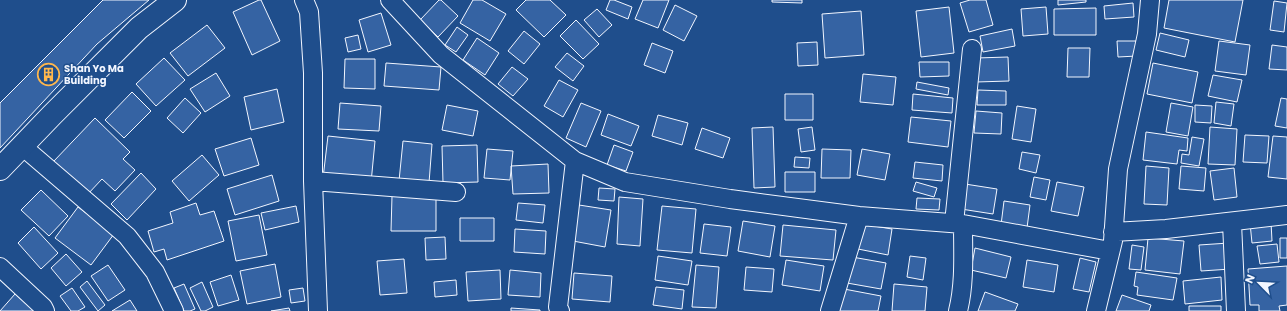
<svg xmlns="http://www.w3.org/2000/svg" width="1287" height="311" viewBox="0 0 1287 311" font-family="Poppins,sans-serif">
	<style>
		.building { fill: #3563a3; stroke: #f2f6ff }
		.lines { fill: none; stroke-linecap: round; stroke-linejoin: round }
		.minor-casing { stroke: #f2f6ff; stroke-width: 20 }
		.tertiary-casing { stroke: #f2f6ff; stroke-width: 24 }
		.minor { stroke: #1f4e8c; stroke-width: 18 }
		.tertiary { stroke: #1f4e8c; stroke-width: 22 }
		.labels { text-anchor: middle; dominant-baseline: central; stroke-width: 3; stroke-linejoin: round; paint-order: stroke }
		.poi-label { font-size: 10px; font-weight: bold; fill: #f2f6ff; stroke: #1f4e8c; text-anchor: start }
	</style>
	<rect width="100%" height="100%" fill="#1f4e8c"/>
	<path class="building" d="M103,0H149L97,44L0,148V103Z
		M259,0H261L280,41L252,55L233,12Z
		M439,0H441L458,16L438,37L420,20Z
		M473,0H482L506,14L490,41L460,23Z
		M526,0H550L566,15L544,37L516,10Z
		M610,0H614L632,7L628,19L606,10Z
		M643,0H669L658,28L635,19Z
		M772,0H802V3L772,2Z
		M970,0H986L993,25L969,32L960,3Z
		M1058,0H1086V2L1058,5Z
		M1169,0H1243L1235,42L1164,28Z
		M1274,1L1287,3L1284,32L1270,30Z
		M1133,3L1134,17L1105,19L1104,6Z
		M675,5L697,16L684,41L663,30Z
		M949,7L954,53L921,57L916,11Z
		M1046,7L1048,34L1023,36L1021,9Z
		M1096,8V35H1054V9Z
		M597,9L612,25L599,37L584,20Z
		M861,11L864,55L825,58L822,14Z
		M381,13L391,45L368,52L359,20Z
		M576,20L599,44L583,59L560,36Z
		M207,25L225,48L188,76L170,53Z
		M457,27L468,35L456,52L445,45Z
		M1012,29L1015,46L983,52L980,36Z
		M524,31L540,44L524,64L508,51Z
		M1160,33L1189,40L1185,57L1156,50Z
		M358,35L361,49L348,52L345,38Z
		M477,38L499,53L485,75L463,60Z
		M1117,41H1136L1137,56L1118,57Z
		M1219,41L1250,45L1246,75L1215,71Z
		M817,42L818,65L798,66L797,43Z
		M652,43L673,51L665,73L644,65Z
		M1272,45L1287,47V70L1269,69Z
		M1068,48H1090L1089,77H1067Z
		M567,53L584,66L573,81L555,67Z
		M1008,57L1009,81L976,82V58Z
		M164,58L185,80L156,106L136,84Z
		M345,59H375V89L344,88Z
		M919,62H949V76L920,77Z
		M386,63L441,67L439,90L384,86Z
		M1153,63L1198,72L1192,103L1147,94Z
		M512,67L528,79L513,96L498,84Z
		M216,73L230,96L205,112L190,89Z
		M863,74L896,77L893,105L860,102Z
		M1213,75L1242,80L1237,102L1208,96Z
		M559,80L578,90L563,117L544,106Z
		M917,82L949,88L948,95L916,89Z
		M277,89L284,122L251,130L244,97Z
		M978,90L1006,91V105H977Z
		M132,92L151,111L124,138L105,120Z
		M785,94H813V120H785Z
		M913,94L953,98L952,113L912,110Z
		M185,98L201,113L183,133L167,118Z
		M1281,98L1287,99V128L1275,126Z
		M1216,102L1234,104L1231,126L1214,123Z
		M340,103L381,106L379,131L338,129Z
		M581,103L601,111L586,147L566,138Z
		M1171,103L1193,107L1188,136L1166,132Z
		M447,105L478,111L473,136L442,130Z
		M1195,105L1212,106L1211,123L1195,122Z
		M1017,106L1036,109L1031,142L1012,139Z
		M976,111L1002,113L1001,134L974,133Z
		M608,114L639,126L631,146L601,135Z
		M658,115L688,123L682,145L652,136Z
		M911,117L951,121L948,147L908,142Z
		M95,118L130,152L123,159L135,170L115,191L102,179L87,195L53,162Z
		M773,127L775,187L754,188L752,128Z
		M812,127L815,150L801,152L798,129Z
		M1210,127L1237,129L1235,165L1208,164Z
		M702,128L730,138L723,158L695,149Z
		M1146,132L1188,138L1187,151L1179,150L1177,164L1143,160Z
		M1245,135L1269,136L1267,163L1243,162Z
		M328,136L375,141L371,183L323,178Z
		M1273,136L1287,137V179L1268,177Z
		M1192,137L1204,139L1199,166L1181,163L1182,154L1189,155Z
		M251,138L259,165L224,176L215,149Z
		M403,141L432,144L429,183L399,181Z
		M477,145L478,182L443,183L442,146Z
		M614,145L633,152L626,171L607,165Z
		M487,149L513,151L510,180L484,178Z
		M822,149L851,150L850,178H821Z
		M862,149L890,154L885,180L857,175Z
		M1022,152L1040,155L1036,173L1019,169Z
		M202,155L219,175L189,201L172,181Z
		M795,157L810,158L809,168L794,167Z
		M915,162L943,165L942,181L913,178Z
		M548,164L549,193L513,194L511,166Z
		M1146,166L1169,168L1167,205L1144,204Z
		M1181,166L1206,168L1204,191L1179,189Z
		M1234,168L1237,197L1214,200L1210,171Z
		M785,172H815V192H785Z
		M141,173L156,189L127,220L111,204Z
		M272,175L279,201L235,215L227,189Z
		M1034,177L1050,180L1046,200L1030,197Z
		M916,182L937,188L934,197L913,191Z
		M1057,182L1084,187L1078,216L1051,211Z
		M965,184L997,189L993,214L961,209Z
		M599,188L615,189L614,201L598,200Z
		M41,190L68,216L49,236L21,210Z
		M392,196L436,197V231H391Z
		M619,197L643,199L640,246L617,244Z
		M917,198L940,199L939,210L916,209Z
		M1004,201L1030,205L1027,228L1001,225Z
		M196,203L200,215L214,211L224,241L167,260L164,249L154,252L148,231L173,223L170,212Z
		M518,203L545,205L543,223L516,220Z
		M579,205L611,210L605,247L573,241Z
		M296,206L299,222L265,230L261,213Z
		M662,206L696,209L692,253L657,250Z
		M78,207L114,234L91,265L55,238Z
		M259,215L267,255L236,261L228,221Z
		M460,218H494V241H460Z
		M743,221L775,226L770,257L738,251Z
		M1271,222L1272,241L1252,243L1250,223Z
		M704,224L731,227L727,256L700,253Z
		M862,224L892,229L888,255L858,249Z
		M783,225L836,230L833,260L780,256Z
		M34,227L58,253L41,269L18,243Z
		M515,229L546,231L545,254L514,252Z
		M445,237L446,259L426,260L425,238Z
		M1148,238L1184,241L1180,274L1145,270Z
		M1280,238H1287V258H1280Z
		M1229,243L1231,269L1201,271L1199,245Z
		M1277,244L1279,262L1260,264L1257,246Z
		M1132,245L1144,247L1141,270L1129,269Z
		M975,248L1011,257L1006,278L971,270Z
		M66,254L82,272L66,286L51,268Z
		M658,256L692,261L688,285L655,280Z
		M910,256L926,258L923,280L907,277Z
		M852,257L886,263L881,289L847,283Z
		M1080,258L1096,262L1089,292L1073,289Z
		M404,259L407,293L380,295L377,261Z
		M786,260L824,266L820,291L782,285Z
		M1027,260L1058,265L1054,292L1023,287Z
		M275,264L281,297L247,304L240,271Z
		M108,265L125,290L108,301L91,276Z
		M696,265L719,267L716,308L692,307Z
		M1287,266V305L1279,306L1280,311H1259V305H1250L1248,269Z
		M746,267L774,269L772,292L744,290Z
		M500,270L501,299L468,301L466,272Z
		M510,270L541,273L540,297L508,295Z
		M1136,272L1177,278L1173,300L1137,295L1138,287L1134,286Z
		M574,273L612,276L610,302L572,299Z
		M231,275L239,300L218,306L210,282Z
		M1221,277L1222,300L1185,304L1183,281Z
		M456,280L457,295L435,297L434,282Z
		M87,281L105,305L98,311L80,287Z
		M202,282L213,307L205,311H201L190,288Z
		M184,284L195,309L190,311H184L174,288Z
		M894,284L927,287L925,311H892Z
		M656,287L684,290L682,309L653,305Z
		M72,288L85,307L78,311H71L60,296Z
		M303,288L305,301L291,303L289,290Z
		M844,289L881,296L878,311H839Z
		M985,292L1018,304L1015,311H978Z
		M15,294L35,311H0Z
		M1122,295L1151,305L1149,311H1116Z
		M130,300L137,311H112Z
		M1189,306H1221V311H1189Z
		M289,308L290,311H271Z
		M511,308L540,310V311H511Z"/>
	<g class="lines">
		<defs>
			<path id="minor" d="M304,0L309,12L313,73V181L318,311
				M390,0L441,55L575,161L625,182L730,199L859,216L963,224L1110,251
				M22,146L127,236L155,272L174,311
				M313,181L456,192
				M954,223L972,49
				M1232,223L1236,311
				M1113,232L1166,229L1287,215
				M0,267L43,307L45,311
				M560,311L558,307L575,161
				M830,311L859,216
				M958,311C965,283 963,253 963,224
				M1096,311L1113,241L1118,169L1147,34L1150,0"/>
			<path id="tertiary" d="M0,169L52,115L139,28L175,0"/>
		</defs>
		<use href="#minor" class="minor-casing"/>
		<use href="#tertiary" class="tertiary-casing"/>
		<use href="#minor" class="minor"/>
		<use href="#tertiary" class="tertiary"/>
	</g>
	<defs>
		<symbol id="building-ring" viewBox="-11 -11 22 22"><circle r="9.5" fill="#1f4e8c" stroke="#ffb74d" stroke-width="1.5"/><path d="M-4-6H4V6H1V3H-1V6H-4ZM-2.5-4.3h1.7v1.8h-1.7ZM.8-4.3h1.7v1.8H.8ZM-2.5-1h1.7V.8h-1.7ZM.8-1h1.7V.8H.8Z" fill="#ffb74d"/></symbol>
	</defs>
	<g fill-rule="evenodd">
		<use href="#building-ring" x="36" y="62" width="25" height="25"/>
	</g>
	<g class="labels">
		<g class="poi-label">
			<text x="64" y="68">Shan Yo Ma<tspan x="64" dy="12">Building</tspan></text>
		</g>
	</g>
	<g transform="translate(1259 283) rotate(294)" stroke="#1f4e8c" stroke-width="3" paint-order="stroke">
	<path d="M0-3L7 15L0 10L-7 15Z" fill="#f2f6ff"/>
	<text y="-6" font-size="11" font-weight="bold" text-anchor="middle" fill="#f2f6ff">N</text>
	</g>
</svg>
